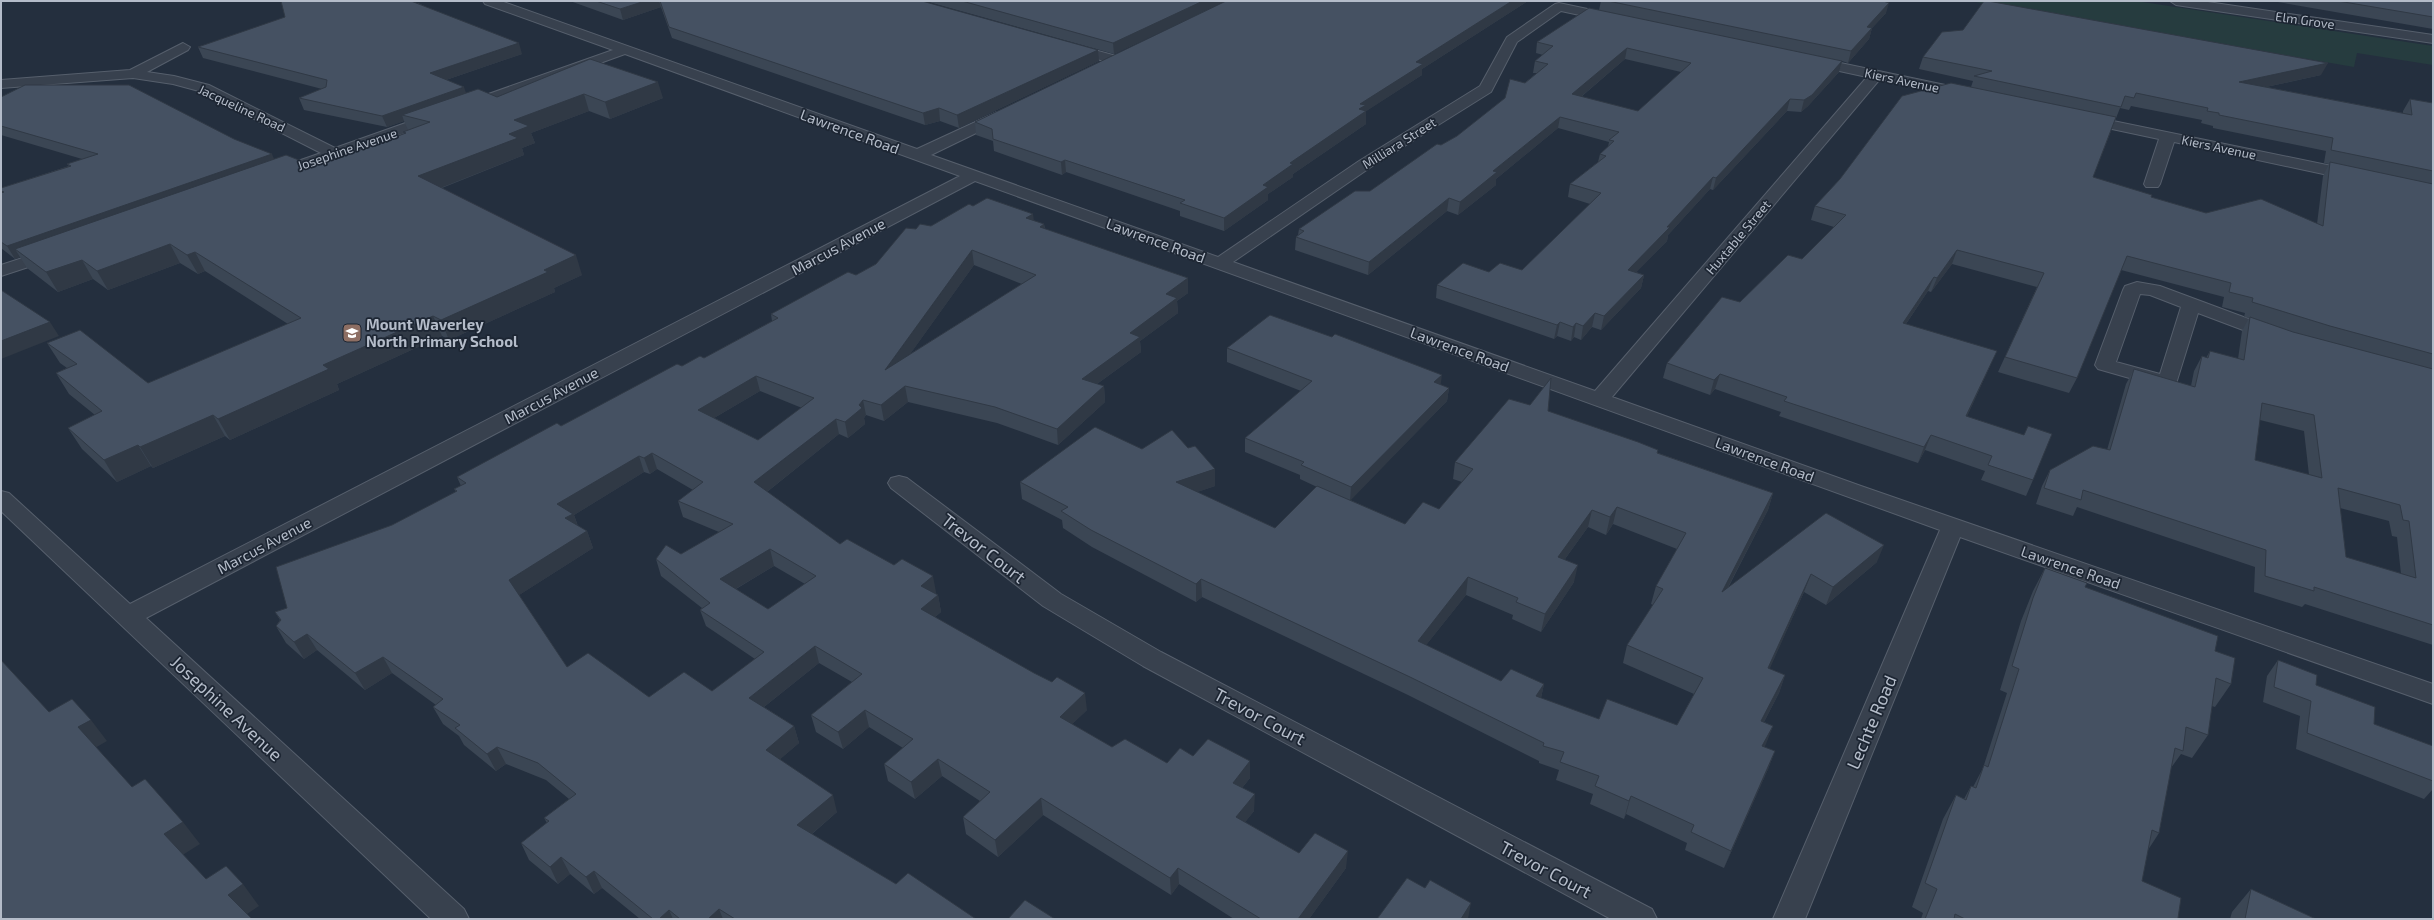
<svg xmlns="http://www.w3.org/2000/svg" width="2434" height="920" viewBox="0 0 2434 920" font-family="'Exo 2',sans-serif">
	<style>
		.green { fill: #263c3f }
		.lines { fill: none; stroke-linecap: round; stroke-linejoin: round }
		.minor-casing { stroke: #565f6c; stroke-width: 2 }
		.minor { fill: #38414e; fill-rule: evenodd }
		.wall { fill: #3b4654; fill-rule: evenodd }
		.shaded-wall { fill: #303945 }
		.building { fill: #455162; stroke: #303945; fill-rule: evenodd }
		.labels { text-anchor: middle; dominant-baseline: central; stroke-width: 3.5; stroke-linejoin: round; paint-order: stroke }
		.far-street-label { font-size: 13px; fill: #b4bcc9; stroke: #1d2633 }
		.street-label { font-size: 15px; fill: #b4bcc9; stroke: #1d2633 }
		.poi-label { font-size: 15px; font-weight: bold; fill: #b4bcc9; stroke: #1d2633; text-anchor: start }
		.near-street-label { font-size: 18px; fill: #b4bcc9; stroke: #1d2633 }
	</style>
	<rect width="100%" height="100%" fill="#242f3e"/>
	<path class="green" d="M1970,1H2136L2433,46V65L2357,53L2354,67Z"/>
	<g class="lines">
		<defs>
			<path id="minor" d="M483,1H501L917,149L997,112H1007L1009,115L1007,118L931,155L1218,257L1359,161L1480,86L1507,37L1555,4L1559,3L1616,15L1618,18L1616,21L1612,22L1561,11L1517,42L1491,92L1371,167L1233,262L1595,391L1867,77L1807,64L1805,61L1807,58L1812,57L1969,90L1971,93L1964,97L1880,79L1612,397L1861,486L2433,684V704L1960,537L1805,919H1773L1940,530L975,181L146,618L464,909L469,919H431L1,511V491L9,493L130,604L960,176L625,54L473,109H463L461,106L463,103L613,50L485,4Z
				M2170,1H2201L2433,35V43L2176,5Z
				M183,43L190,47L188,50L147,72L174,76L209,85L335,148L431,114H441L443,117L441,120L278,178L270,173L272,170L321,153L199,91L173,84L133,78L1,88V80L130,70Z
				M1069,43L1120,57L1122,60L1115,64L1064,50L1062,47L1064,44Z
				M2084,115L2356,171L2362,173L2364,176L2362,179L2356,181L2174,142L2160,184L2158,187H2146L2144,184L2159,139L2079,122L2077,119Z
				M53,248L59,249L62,253L59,257L1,276V265Z
				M2137,282L2160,286L2281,331L2284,335L2281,339H2267L2198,313L2175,387L2168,389L2098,369L2095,365L2123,290L2125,286ZM2140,294L2150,295L2181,307L2160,374L2116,362Z
				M899,476L907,478L1061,594L1161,652L1652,909L1657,919H1611L1143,666L1043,606L891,488L888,483L891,478Z"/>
		</defs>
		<use href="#minor" class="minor-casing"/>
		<use href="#minor" class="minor"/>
	</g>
	<path class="wall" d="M570,1H922L1099,61L959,128L940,121L925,125L672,38L661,7L623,20Z
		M925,1H1226L1114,54Z
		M1226,1H1528L1422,69V75L1366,111V124L1293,174V177L1268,194V200L1224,231L1180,216V211L1066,172L1062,175L994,151L993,141L976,135L975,122Z
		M1601,1H1888L1887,2L1886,13L1872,28L1869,39L1848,63L1842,61L1839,72L1808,106L1801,112L1787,111L1713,190L1710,189L1668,235L1667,241L1636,272L1644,275L1641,288L1601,330L1592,327L1581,340L1574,337L1571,341L1557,336L1554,339L1436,298L1437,285L1489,272L1522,270L1590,204L1568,197L1570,184L1598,162L1600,154L1608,147L1609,142L1558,128L1496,179V185L1458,215L1447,211L1368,275L1295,250L1296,237L1298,235L1299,229L1370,191L1441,145L1457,136L1537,73H1533L1535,61L1543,55L1536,53L1537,42L1599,10ZM1625,59L1681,72L1638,111L1581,97Z
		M2272,1H2433V29Z
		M418,3L522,54L446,80L466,93L497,97L590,59L663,98L610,119L589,111L531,133L535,143L522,148L524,155L442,188L582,275L554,288L555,292L449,340L442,336L337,384L339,390L230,440L225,436L153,468L151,466L117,482L82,449L68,428L95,415L69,394L56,373L67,368L60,363L47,343L148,383L288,324L205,271L198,274L180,263L108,290L93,279L58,292L27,268L20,257L15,259L1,248V188L69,166L67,164L82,159L1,135V97L274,159L309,164L341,157L404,134L403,132L408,130L404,121L387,127L304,110L299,98L322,89L203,58L198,47Z
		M1923,57L2321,75L2266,87L2403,113V111L2410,99L2433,103V645L2305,604L2302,607L2254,592L2255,567L2077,507L2073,516L2036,504L2042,486L2050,470L2107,450L2126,384L2134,369L2191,386L2194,371L2202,356L2206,358L2210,351L2238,359L2242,331L2249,318L2244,317L2245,313L2222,307L2224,297L2121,270L2077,378L2069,393L1998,372L2037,287L1952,264L1931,292L1928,291L1906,324L1990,366L1967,416L2033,480L2026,496L1981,480L1985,471L1925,450L1918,463L1779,416L1781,412L1715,389L1710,395L1663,378L1667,363L1740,302L1802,259L1834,227L1811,220L1815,206L1971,87L1973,81L1919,69ZM2131,106L2202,120L2201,123L2213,126V128L2326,151L2324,163L2329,164L2323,176L2317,224L2206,213L2151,197L2093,177L2120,108L2129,110ZM2260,420L2304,431L2309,475L2255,460ZM2340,508L2389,521L2392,536L2397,537L2401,574L2346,557Z
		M973,206L1034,221L1044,224L1045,229L1188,278V293L1177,301L1178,313L1140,341L1141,352L1097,384L1104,386L1105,402L1058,445L997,423L908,402L884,421L866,415L864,418L865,424L848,438L839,434L767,492L840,544L936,592L935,593L938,595L941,612L935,617L1087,710L1072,724L1112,747L1167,763L1193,756L1250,761V778L1242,788L1254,811L1245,822L1299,853L1346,868L1309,919H1234L1179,884L1171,895L1043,815L998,857L966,834L963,817L980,801L942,776L915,799L888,781L884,764L903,748L869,727L843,749L816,732L811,715L852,682L819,663L764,707L794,726L799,743L780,759L837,812L812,834L896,884L976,919H640L602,888L594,894L570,874L558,884L529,860L521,843L547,823L544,818L569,799L546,780L506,764L496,771L464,745L459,736L443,724L433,707L436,705L392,673L365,690L317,650L304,659L286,643L276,626L280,620L275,612L287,608L392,525L456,492L454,489L461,486L457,477L682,366L704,358L772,321L771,314L856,275L876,264L916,229L931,226ZM974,265L1022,284L910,354ZM760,391L802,408L758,440L714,418ZM657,469L693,490L678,501L683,517L719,532L681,554L656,559L661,576L702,608L700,610L706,626L755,659L712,691L649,697L567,667L519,595L593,548L587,531L578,526L574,515L644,472L650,474ZM774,566L805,584L768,609L736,589Z
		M1227,348L1441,385L1449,388L1447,401L1350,500L1405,524L1439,509L1462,482L1453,479L1455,462L1548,411L1658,450V453L1773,493L1768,510L1728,588L1877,562L1826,605L1804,592L1769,669L1785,675L1779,693L1764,722L1773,726L1764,747L1775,751L1768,769L1724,868L1685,850L1687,843L1626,814L1624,819L1590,804L1593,794L1556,780L1559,770L1539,763V761L1408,695L1202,597L1196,602L1092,547L1063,528L1062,520L1022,499L1020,482L1215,486L1197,492L1275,528L1317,487L1300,479V475L1245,452V438L1301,391L1227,362ZM1613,524L1677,549L1656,586L1651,604L1653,605L1627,645L1623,663L1694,694L1677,725L1599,719L1541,698L1544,684L1501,681L1426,645L1466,595L1513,615L1512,619L1541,632L1574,582L1565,559L1588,527L1606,535Z
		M2045,568L2215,651L2231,684L2215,707L2212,706L2208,735L2192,758L2181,754L2171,768L2159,833L2148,850L2142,881L2178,918L2180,919H1921L1923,913L1912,907L1943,819L1956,795L1964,799L1971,786L1973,787L1983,768L2007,693L2000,690L2021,621L2033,591Z
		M2278,660L2374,724L2433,746V789L2424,799L2296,749L2300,716L2263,702L2267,676Z
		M2251,889L2316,919H2230L2232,912Z"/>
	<path class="shaded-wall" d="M645,1H659L661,7L623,20L620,9Z
		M1203,1H1226L1114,54L1113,43Z
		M1512,1H1528L1422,69V75L1365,112L1366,111V124L1293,174V177L1268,194V200L1224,231V218L1290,163L1360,104L1416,62Z
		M1889,3L1886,13L1872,28L1869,39L1848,63L1851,51L1867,27Z
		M519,43L522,54L434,84L430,73Z
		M1627,48L1625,59L1570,106L1572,94Z
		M1098,50L1099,61L959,128L957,115Z
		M1842,61L1839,72L1808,106L1801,112L1804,100Z
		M2328,63L2321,75L2233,94L2239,82Z
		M658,82L663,98L610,119L605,102Z
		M464,87L468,99L402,115L404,121L387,127L382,116Z
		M584,94L589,111L531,133L535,143L522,148L524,155L425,194L418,176L509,134L514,120Z
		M1790,99L1787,111L1713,190L1716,178Z
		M939,108L940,121L925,125L923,113Z
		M1560,117L1558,128L1496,179V185L1458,215L1460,202L1493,171Z
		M272,154L277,166L15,249L20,257L15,259L7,246Z
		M1065,160L1066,172L1062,175L1061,162Z
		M1713,177L1710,189L1668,235L1667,241L1625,284L1628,270L1667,227Z
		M1449,198L1447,211L1368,275L1369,262Z
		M1033,214L1035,228L1026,218Z
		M1044,224L1046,239L1040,227Z
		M170,244L180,263L108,290L97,271Z
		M972,250L974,265L888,385L885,370Z
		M1957,250L1952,264L1931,292L1937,278Z
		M195,252L205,271L198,274L187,255Z
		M576,255L582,275L554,288L555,292L449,340L441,320L544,270Z
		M82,260L93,279L58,292L46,272Z
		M1644,275L1641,288L1601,330L1604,316Z
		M1934,277L1928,291L1897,337L1903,323Z
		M1188,278V293L1177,301L1178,313L1140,341L1141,352L1083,394L1082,379L1130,333L1166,294Z
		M1595,313L1592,327L1581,340L1583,326Z
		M433,316L442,336L337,384L339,390L230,440L218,419L323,365Z
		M50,322L59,336L1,359V341Z
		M1560,322L1557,336L1554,339L1557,325Z
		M1576,323L1574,337L1571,341L1573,327Z
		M1997,351L1990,366L1960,432L1966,416Z
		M1720,374L1715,389L1710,395L1714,380Z
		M1442,375L1440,389L1434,382Z
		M756,376L760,391L702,425L698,410Z
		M905,386L908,402L884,421L881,405Z
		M1104,386L1105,402L1058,445L1057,429Z
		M1449,388L1447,401L1350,501L1351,487Z
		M863,400L866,415L864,418L865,424L848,438L845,422Z
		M213,415L225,436L153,468L140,447Z
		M836,419L839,434L758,499L754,482Z
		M1931,435L1925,450L1918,463L1924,447Z
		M138,445L151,466L117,482L104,460Z
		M652,453L657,469L650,474L644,458Z
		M639,456L644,472L574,515L579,530L572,535L557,504Z
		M1215,469V486L1177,499L1176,482Z
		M1773,493L1768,510L1716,610L1722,592Z
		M1617,507L1613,524L1606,535L1610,517Z
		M1592,510L1588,527L1554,574L1558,557Z
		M587,531L593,548L516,597L509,580Z
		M1884,545L1877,562L1826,605L1833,587Z
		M770,549L774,566L725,595L720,579Z
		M1578,565L1574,582L1541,632L1545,614Z
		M1811,574L1804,592L1762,686L1768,668Z
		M933,576L936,592L924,603L921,586Z
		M1468,577L1466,595L1415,659L1418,641Z
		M1201,579L1202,597L1196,602V584Z
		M938,595L941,612L924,626L921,609Z
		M307,634L317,650L304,659L294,642Z
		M815,646L819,663L754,715L749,698Z
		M383,657L392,673L365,690L355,673Z
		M1785,675L1779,693L1755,739L1761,721Z
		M1544,684L1540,702L1536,696Z
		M1085,693L1087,710L1062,734L1060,717Z
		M865,710L869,727L843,749L838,732Z
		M91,720L107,741L95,748L78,727Z
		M794,726L799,743L771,767L766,750Z
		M1773,726L1766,744L1756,764L1762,746Z
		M497,747L506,764L496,771L487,754Z
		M1775,751L1768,769L1724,868L1731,851Z
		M938,759L942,776L915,799L911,782Z
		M1250,761V778L1232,800L1233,783Z
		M1255,794L1254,811L1236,834V817Z
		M833,795L837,812L802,842L797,825Z
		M1631,796L1626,814L1624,819L1629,801Z
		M1041,798L1043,815L998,857L995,840Z
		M183,822L200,844L181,856L164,834Z
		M1348,851L1346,868L1309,919H1298Z
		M561,857L570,874L558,884L550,867Z
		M1178,868L1179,884L1171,895L1170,878Z
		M594,871L602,888L594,894L586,877Z
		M243,884L259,906L244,916L228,895Z
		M1471,903L1468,919H1461Z
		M719,909L723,919H708Z
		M669,910L673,919H659Z"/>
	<path class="building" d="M281,1H411L519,43L430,73L464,87L382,116L299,98L326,87L327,80L198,47L285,17Z
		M596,1H645L620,9Z
		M660,1H922L1098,50L957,115L939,108L923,113L669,27Z
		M962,1H1203L1113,43Z
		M1226,1H1512L1416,62L1423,64L1360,104L1366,105L1359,109L1366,111L1290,163L1293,164L1263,185L1268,187L1224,218L1180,203L1185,200L1065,160L1061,162L993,139L992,129L975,122Z
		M1608,1H1883L1889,3L1867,27L1872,28L1851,51Z
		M1984,1H1988L2328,63L2239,82L2412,115L2410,99L2433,103V171L2331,150L2333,138L2219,115V113L2207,111L2208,108L2136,93L2134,98L2125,96L2121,107L1974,76L1992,71L1923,57L1942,32L1963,30Z
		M2338,1H2433V17Z
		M1589,8L1842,61L1812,95L1804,100L1790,99L1716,178L1713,177L1667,227H1670L1628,270L1644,275L1604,316L1595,313L1583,326L1576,323L1573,327L1560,322L1557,325L1437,285L1463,263L1489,272L1500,263L1522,270L1601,193L1570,184L1606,156L1600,154L1614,141L1609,140L1619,132L1560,117L1493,171L1497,172L1460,202L1449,198L1369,262L1296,237L1304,231L1299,229L1355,191H1370L1437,144L1441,145L1457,136L1505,98L1510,79L1525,83L1548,64L1535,61L1553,46L1537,42ZM1627,48L1691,63L1638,111L1572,94Z
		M590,59L658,82L605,102L584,94L514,120L529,126L509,134L518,138L418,176L576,255L544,270L548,272L441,320L433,316L323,365L329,369L218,419L213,415L140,447L138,445L104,460L68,428L102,411L56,373L77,364L47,343L80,330L148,383L301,318L195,252L187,255L170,244L97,271L82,260L46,272L15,249L286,155L309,164L336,155L341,157L406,133L403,132L430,122L402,115L478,89L497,97Z
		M1951,83L2116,117L2093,177L2152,195L2151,197L2206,213L2261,199L2323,226L2330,162L2433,184V354L2330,326L2252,302L2253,298L2229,292L2231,283L2127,256L2077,378L2005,357L2044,273L1957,250L1937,278L1934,277L1903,323L1997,351L1966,416L2024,435L2028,426L2052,434L2033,480L1988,465L1992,456L1931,435L1924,447L1784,401L1787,397L1720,374L1714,380L1667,363L1722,297L1740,302L1788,255L1802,259L1846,215L1815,206L1840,179L1902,96Z
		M25,85H129L234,139L272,154L7,246L1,242V193L4,192L1,191V188L71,166L67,164L98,154L1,126V97Z
		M987,198L1033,214L1026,218L1044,224L1040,227L1188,278L1166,294L1177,298L1130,333L1140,337L1082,379L1104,386L1057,429L995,407L905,386L881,405L863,400L859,405L862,408L845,422L836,419L754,482L840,544L847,539L894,565L902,559L933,576L921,586L938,595L921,609L1034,673L1052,682L1057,677L1085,693L1060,717L1112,747L1125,739L1167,763L1180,748L1193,756L1208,739L1250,761L1233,783L1255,794L1236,817L1299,853L1315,833L1348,851L1298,919H1261L1178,868L1170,878L1041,798L995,840L963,817L990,792L938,759L911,782L884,764L913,739L865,710L838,732L811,715L862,674L815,646L749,698L794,726L766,750L833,795L797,825L896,884L908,873L976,919H735L719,909L708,919H680L669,910L659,919H653L594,871L586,877L561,857L550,867L521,843L549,821L544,818L576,794L538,763L497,747L487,754L455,728L460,725L433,707L443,699L383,657L355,673L307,634L294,642L276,626L281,620L275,612L287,608L276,567L392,525L457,491L454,489L466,483L457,477L557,423L561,426L677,364L682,366L700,356L704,358L778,318L771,314L848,272L856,275L876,264L906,228L916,229L920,224L931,226L969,204L973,206ZM972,250L1036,275L885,370ZM756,376L814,398L758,440L698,410ZM652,453L703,482L678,501L733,524L681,554L666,545L656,559L710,603L700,610L764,652L712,691L684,672L649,697L588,653L567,667L509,580L587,531L565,518L573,514L557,504L639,456L644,458ZM770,549L816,576L768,609L720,579Z
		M1,290L50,322L1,341Z
		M1270,315L1332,337L1335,334L1442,375L1434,382L1449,388L1351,487L1301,465L1304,462L1245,438L1312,381L1227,348Z
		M2250,317L2293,332L2433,369V625L2314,587V591L2265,576L2266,550L2083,490L2081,500L2044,488L2050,470L2093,446L2110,450L2134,369L2195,387L2202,356L2208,358L2210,351L2244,360ZM2262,403L2314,415L2322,478L2255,460ZM2338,488L2400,505L2403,520L2409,521L2416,578L2346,557Z
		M1551,378L1548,411L1638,442L1658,450L1657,453L1773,493L1722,592L1826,513L1884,545L1833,587L1811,574L1768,668L1785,675L1761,721L1773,726L1762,746L1775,751L1731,851L1691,832L1694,825L1631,796L1629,801L1595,786L1599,776L1560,762L1564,752L1543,746L1544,743L1410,677L1201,579L1196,584L1091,530L1061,511L1068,507L1020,482L1095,427L1142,449L1172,430L1188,448L1195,446L1215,469L1176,482L1275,528L1317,486L1405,524L1423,502L1439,509L1473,469L1455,462L1509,399L1530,405ZM1617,507L1686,533L1656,586L1663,589L1627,645L1703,678L1677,725L1607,699L1599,719L1536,696L1544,684L1511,669L1501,681L1418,641L1468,577L1518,598L1516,602L1545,614L1578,565L1558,557L1592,510L1610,517Z
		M2045,568L2087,583L2085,587L2218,636L2215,651L2235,658L2231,684L2216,678L2208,735L2186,727L2183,751L2175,748L2159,833L2152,830L2142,881L2181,898L2178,918L2180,919H1965L1955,914L1954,919H1925L1937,889L1925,883L1956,795L1966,800L1971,786L1976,788L1984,765L1988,767L2019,669L2012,666L2033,598Z
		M1,660L49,712L72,699L91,720L78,727L132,787L145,779L183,822L164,834L206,879L226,866L243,884L228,895L252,919H1Z
		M2278,660L2317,675L2316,685L2375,707L2374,724L2433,746V781L2307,733L2311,701L2274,687Z
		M1407,878L1425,888L1430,880L1471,903L1461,919H1377Z
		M2251,889L2316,919H2245Z
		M1025,900L1055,919H1008Z"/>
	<defs>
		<symbol id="school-square" viewBox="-11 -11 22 22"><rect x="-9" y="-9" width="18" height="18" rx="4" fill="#8d6e63" stroke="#1d2633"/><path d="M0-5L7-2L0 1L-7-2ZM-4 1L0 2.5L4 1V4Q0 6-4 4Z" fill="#fff"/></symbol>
	</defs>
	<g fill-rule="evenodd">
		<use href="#school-square" x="341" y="322" width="22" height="22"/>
	</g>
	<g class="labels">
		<g class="far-street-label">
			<text transform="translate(2305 20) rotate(8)">Elm Grove</text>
			<text transform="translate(1902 80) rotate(12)">Kiers Avenue</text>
			<text transform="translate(242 108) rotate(25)">Jacqueline Road</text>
			<text transform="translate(1399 143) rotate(-32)">Milliara Street</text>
			<text transform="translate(2219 147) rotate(12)">Kiers Avenue</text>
			<text transform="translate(347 149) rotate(-19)">Josephine Avenue</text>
			<text transform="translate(1738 237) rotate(-50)">Huxtable Street</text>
		</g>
		<g class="street-label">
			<text transform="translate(850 131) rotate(20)">Lawrence Road</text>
			<text transform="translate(1156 240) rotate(20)">Lawrence Road</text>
			<text transform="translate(838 246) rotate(-28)">Marcus Avenue</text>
			<text transform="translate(1460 349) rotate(20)">Lawrence Road</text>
			<text transform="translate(551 395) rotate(-28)">Marcus Avenue</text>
			<text transform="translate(1765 459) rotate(20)">Lawrence Road</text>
			<text transform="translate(264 545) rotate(-28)">Marcus Avenue</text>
			<text transform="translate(2071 567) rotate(19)">Lawrence Road</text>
		</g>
		<g class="poi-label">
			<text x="366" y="324">Mount Waverley<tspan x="366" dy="17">North Primary School</tspan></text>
		</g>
		<g class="near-street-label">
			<text transform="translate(984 548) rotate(38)">Trevor Court</text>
			<text transform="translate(227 708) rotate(43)">Josephine Avenue</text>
			<text transform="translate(1260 716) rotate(28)">Trevor Court</text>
			<text transform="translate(1871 722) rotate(-67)">Lechte Road</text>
			<text transform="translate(1546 869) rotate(28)">Trevor Court</text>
		</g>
	</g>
	<rect width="2434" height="920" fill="none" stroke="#b4bcc9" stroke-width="4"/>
</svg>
